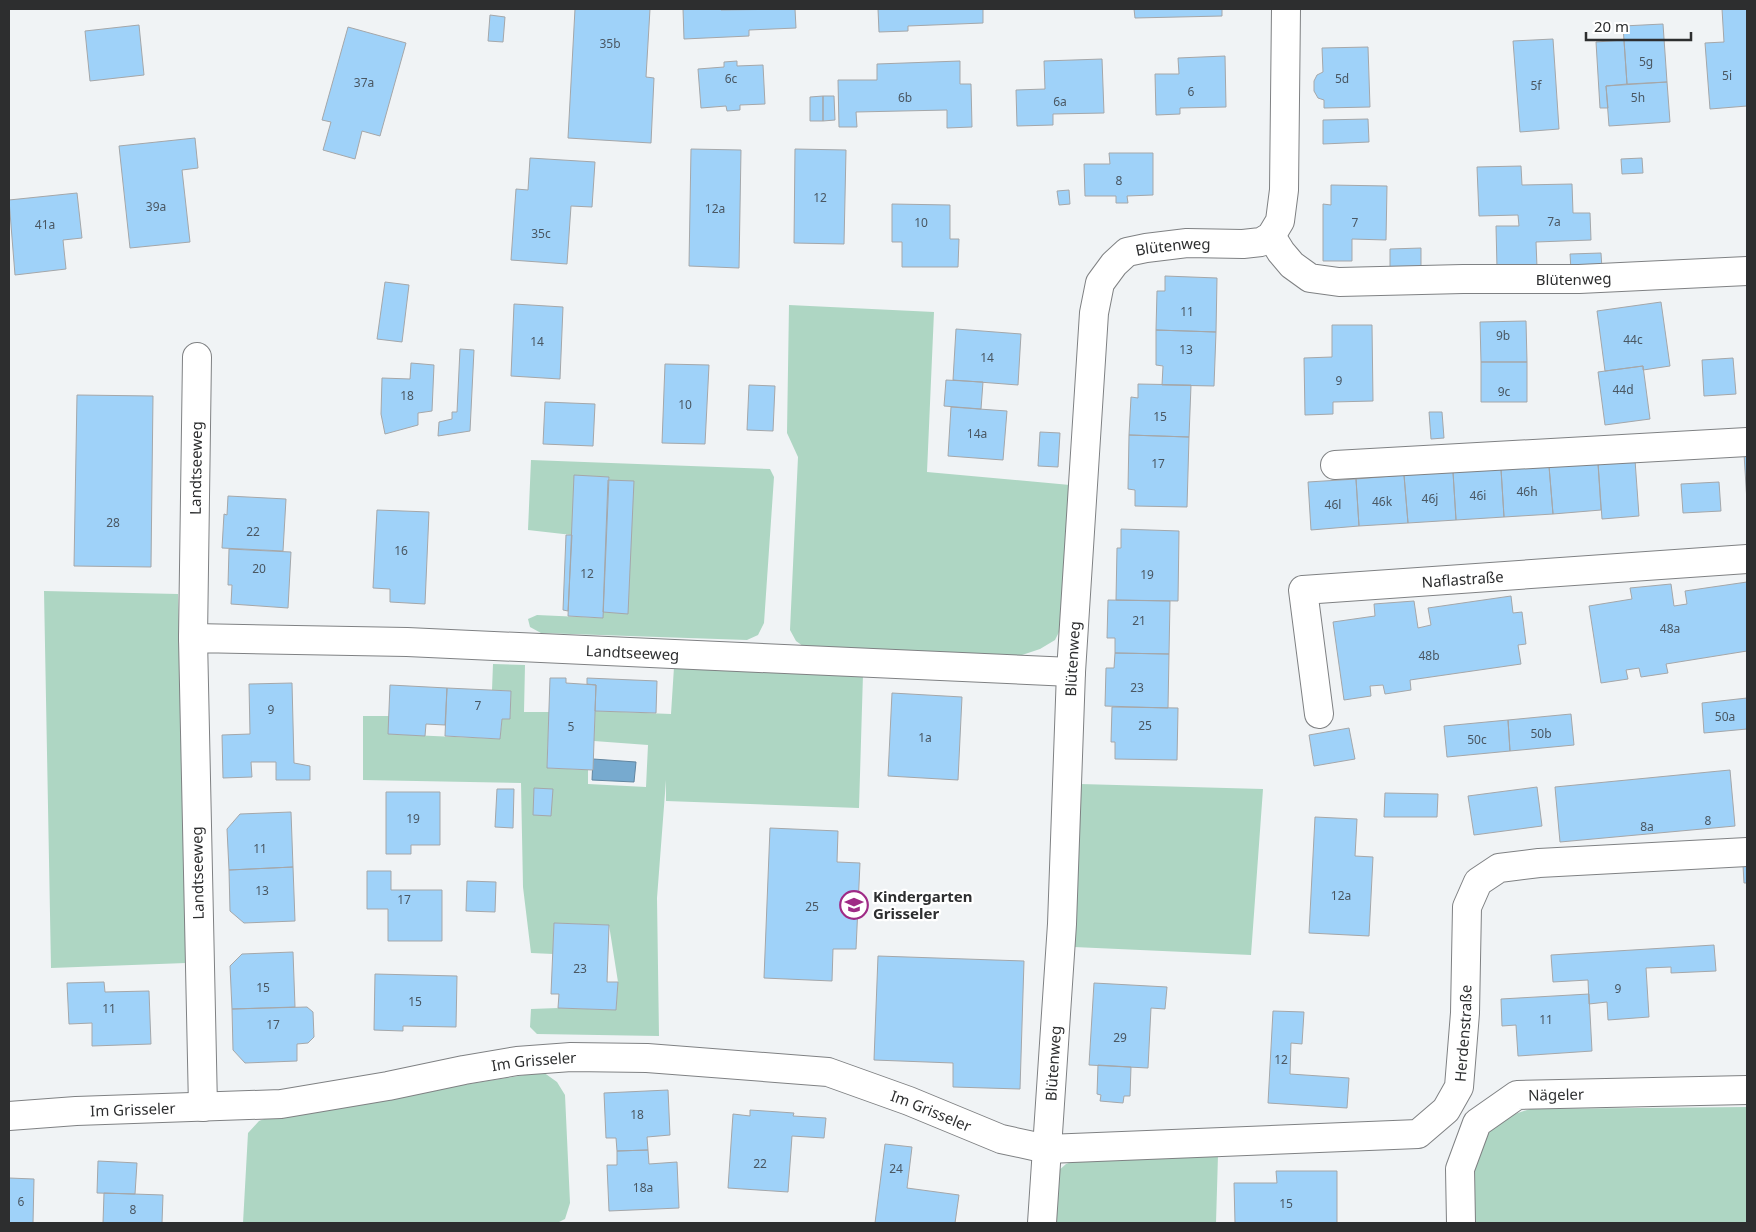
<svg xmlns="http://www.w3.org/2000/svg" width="1756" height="1232" viewBox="0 0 1756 1232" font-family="'Noto Sans',sans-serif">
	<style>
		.green { fill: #aed6c3 }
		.water { fill: #77aacf; stroke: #61859f }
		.building { fill: #9fd2f9; stroke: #a5a7a9 }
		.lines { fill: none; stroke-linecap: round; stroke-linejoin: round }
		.minor-casing { stroke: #7f8183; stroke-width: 30 }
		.minor { stroke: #fff; stroke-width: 28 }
		.labels { text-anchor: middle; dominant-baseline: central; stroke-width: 4.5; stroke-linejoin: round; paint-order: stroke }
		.number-label { font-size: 12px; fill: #4a5762 }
		.street-label { font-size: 15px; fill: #2d2e2f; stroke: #fff }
		.poi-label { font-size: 15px; font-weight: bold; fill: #2d2e2f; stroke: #fff; text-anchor: start }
	</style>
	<rect width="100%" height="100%" fill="#f0f3f5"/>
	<path class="green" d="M789,305L934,312L927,472L1070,485L1065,620L1055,640L1040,649L1019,656L807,649L796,641L790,630L798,457L787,433Z
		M531,460L770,469L774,477L764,623L758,635L747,640L541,633L530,627L528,619L537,615L603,618V612L628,613L609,477L575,476L572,535L528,530Z
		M44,591L178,594L186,963L51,968Z
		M493,664L525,665L524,712H549L547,768L588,770V784L646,787L648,745L594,741L595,711L671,714L674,667L863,674L859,808L666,801V780L657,898L659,1036L537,1034L530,1027L531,1009L558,1008L616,1010L618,982L609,925L554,923L553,954L531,953L523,887L521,783L363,780V716H389V734L500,739L502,719H510L511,691L492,690Z
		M1080,784L1263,789L1251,955L1074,947Z
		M543,1072L557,1082L565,1095L570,1203L565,1219L557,1223H243L248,1133L259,1121L272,1116Z
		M1747,1107V1223H1473L1472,1165L1487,1133L1506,1117L1530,1109Z
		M1218,1155L1216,1223H1054L1057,1172L1066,1164L1077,1160Z"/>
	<path class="water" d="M593,759L636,762L634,782L592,780Z"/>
	<path class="building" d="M575,9H650L646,77L654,78L651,143L568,138Z
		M683,9H721V10L795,9L796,28L749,30V36L684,39Z
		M878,9H983V23L908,26V31L879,32Z
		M1134,9H1222V16L1135,18Z
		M1722,9H1747V106L1710,109L1705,43L1724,42Z
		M490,15L505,17L503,42L488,41Z
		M1663,24L1667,82L1627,84L1623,26Z
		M139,25L144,75L90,81L85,31Z
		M348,27L406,43L380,136L362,131L355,159L323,150L331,122L322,120Z
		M1553,39L1559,129L1520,132L1513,41Z
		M1624,40L1627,84L1606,86L1608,108H1600L1596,42Z
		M1368,47L1370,107L1324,108V100L1318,98L1314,91V81L1317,75L1323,72L1322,48Z
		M1225,56L1226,107L1180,108V114L1156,115L1155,74H1179L1178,58Z
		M1102,59L1104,113L1053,114V125L1017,126L1016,90L1045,89L1044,61Z
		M737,61V66L763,65L765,104L740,105V110L727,111L726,106L701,108L698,69L724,67V62Z
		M960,61V84H971L972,127L947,128V110L856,112L857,127H839L838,80H877V64Z
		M1667,82L1670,122L1609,126L1606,86Z
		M823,96V121H810V97Z
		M823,96H834L835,120L823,121Z
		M1368,119L1369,142L1323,144V120Z
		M195,138L198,168L182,170L190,242L130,248L119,146Z
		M691,149L741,150L739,268L689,266Z
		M795,149L846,150L844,244L794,243Z
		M1109,153H1153V195L1127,196L1128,203H1116V196H1085L1084,164H1110Z
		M530,158L595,162L592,207L571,206L567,264L511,260L516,189L528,190Z
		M1642,158L1643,173L1622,174L1621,159Z
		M1521,166L1522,185L1572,184L1573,213H1590L1591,240L1536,242L1537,267L1497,268L1496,226H1519L1518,215L1479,216L1477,167Z
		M1331,185L1387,186L1386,240L1352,239V261H1323V204L1331,205Z
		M1069,190L1070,204L1059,205L1057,191Z
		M77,193L82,238L63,240L66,269L15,275L9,200Z
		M892,204L950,205V239H959L958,267H902V242H892Z
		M1421,248V270L1390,271V249Z
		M1601,253L1602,269L1571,270L1570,254Z
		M1165,276L1217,278L1216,332L1156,330L1157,291H1165Z
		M385,282L409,285L402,342L377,339Z
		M1661,302L1670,366L1643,370V366L1605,371L1597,311Z
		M514,304L563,307L560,379L511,376Z
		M1526,321L1527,362H1481L1480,322Z
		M1332,325H1372L1373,401L1333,402V414L1305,415L1304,358L1332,357Z
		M956,329L1021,334L1018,385L953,380Z
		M1156,330L1216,332L1214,386L1162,385L1163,366L1156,365Z
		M460,349L474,350L470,431L438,436L439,422L452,419V412H457Z
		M1733,358L1736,394L1704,396L1702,360Z
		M1481,362H1527V402H1481Z
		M411,363L434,365L432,411L418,413V425L385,434L381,414L382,378L410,379Z
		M665,364L709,365L705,444L662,443Z
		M1643,366L1650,419L1605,425L1598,372Z
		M946,380L983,382L981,409L944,406Z
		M1138,384L1191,385L1189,437L1129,435L1131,397L1138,398Z
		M749,385L775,386L773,431L747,430Z
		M77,395L153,396L151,567L74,566Z
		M545,402L595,404L593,446L543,444Z
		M951,407L1007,411L1003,460L948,456Z
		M1429,412H1442L1444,438L1431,439Z
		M1040,432L1060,433L1058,467L1038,466Z
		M1129,435L1189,437L1187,507L1135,506V490L1128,489Z
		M1744,454H1747V502Z
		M1635,460L1639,516L1602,519L1598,463Z
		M1598,463L1601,510L1553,514L1549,466Z
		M1549,466L1553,514L1504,517L1501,469Z
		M1501,469L1504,517L1456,520L1453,472Z
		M1453,472L1456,520L1408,523L1404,475Z
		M574,475L609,477L603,618L568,616Z
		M1404,475L1408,523L1359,526L1356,479Z
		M1356,479L1359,526L1311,530L1308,482Z
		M608,480L634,481L628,614L603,612Z
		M1719,482L1721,511L1683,513L1681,484Z
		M228,496L286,499L283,551L222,548L224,514L227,515Z
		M377,510L429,512L425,604L390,602V589L373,588Z
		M1121,529L1179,531L1178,601L1116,600L1117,548H1121Z
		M566,535H572L568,611L563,610Z
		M229,549L291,552L288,608L231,604L232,585H228Z
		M1747,582V651L1666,664L1668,673L1641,677L1639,668L1626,670L1628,679L1601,683L1589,606L1632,599L1630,588L1671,584L1674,606L1687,604L1685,591Z
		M1511,596L1513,613L1522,612L1526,644L1518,645L1521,664L1410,680L1411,690L1385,694L1383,685L1370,686L1371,696L1344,700L1333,622L1375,616L1374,604L1414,601L1418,628L1431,625L1428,608Z
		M1108,600L1170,601L1169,654L1115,653V638H1107Z
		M1115,653L1169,654L1168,708L1105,706L1106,668H1114Z
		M550,678H566V683L596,685L593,770L547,768Z
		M587,678L657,681L656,713L595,711L596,685L587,684Z
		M292,683L294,763L310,766V780H276V762H251L252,777L223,778L222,735L250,734L249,684Z
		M390,685L447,688L445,725L426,724L425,736L388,734Z
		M447,688L511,691L510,719H502L500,739L445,736Z
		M892,693L962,697L958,780L888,776Z
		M1747,698V729L1704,733L1702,703Z
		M1112,707L1178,708L1177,760L1115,759V742H1111Z
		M1571,714L1574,745L1510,751L1508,720Z
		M1508,720L1510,751L1447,757L1444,726Z
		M1349,728L1355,759L1314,766L1309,735Z
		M1730,770L1735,826L1560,842L1555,787Z
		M1537,787L1542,826L1474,835L1468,796Z
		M534,788L553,789L551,816L533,815Z
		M497,789H514L513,828L495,827Z
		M386,792H440V845H411V854H386Z
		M1385,793L1438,794L1437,817H1384Z
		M291,812L293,867L229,870L227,829L240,814Z
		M1315,817L1357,819L1355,856L1373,857L1369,936L1309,933Z
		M770,828L838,831L837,862L860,863L856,949H833L832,981L764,978Z
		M1743,865H1747V883H1744Z
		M293,867L295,921L244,923L230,911L229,870Z
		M367,871H391V890H442V941H388V909H367Z
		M467,881L496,882L495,912L466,911Z
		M554,923L609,925L607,982H618L616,1010L558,1008L559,994H551Z
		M1714,945L1716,971L1671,973V967L1646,968L1649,1017L1608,1020L1607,1002L1589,1004L1588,980L1553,982L1551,955Z
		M293,952L295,1007L232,1009L230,966L242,954Z
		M878,956L1024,961L1020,1089L953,1087V1063L874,1060Z
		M375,974L457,976L456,1027L403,1026V1031L374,1030Z
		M104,982L105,992L149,991L151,1044L92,1046V1023L69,1024L67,983Z
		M1094,983L1167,987L1165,1009L1151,1008L1148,1068L1089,1065Z
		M1589,994L1592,1051L1518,1056L1516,1025L1502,1026L1501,999Z
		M307,1007L313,1012L314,1037L308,1043L297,1044V1061L245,1063L233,1050L232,1009Z
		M1273,1011L1304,1012L1302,1044L1291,1043L1290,1074L1349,1078L1347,1108L1268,1103Z
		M1098,1065L1131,1067L1130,1096H1124L1123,1103L1100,1101L1101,1095L1097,1094Z
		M668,1090L670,1135L647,1137L648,1150L617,1151L616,1138H606L604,1093Z
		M750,1110L794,1113L793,1116L826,1118L824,1138L792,1136L788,1192L728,1188L733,1114L750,1116Z
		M885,1144L912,1147L907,1188L959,1195L955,1223H875Z
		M648,1150L649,1164L677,1162L679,1208L609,1211L607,1165H617V1151Z
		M98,1161L137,1163L135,1194L97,1193Z
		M1276,1171H1337V1223H1235L1234,1183H1277Z
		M9,1178L34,1179L33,1223H9Z
		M104,1193L163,1195L162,1223H103Z"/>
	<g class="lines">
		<defs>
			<g id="minor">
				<path id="s1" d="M1271,236L1281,252L1292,265L1310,278L1339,282L1463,279H1579L1747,271"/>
				<path d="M1335,465L1747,442"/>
				<path id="s2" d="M193,638L197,357"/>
				<path id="s3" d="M1319,714L1303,590L1747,559"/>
				<path id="s4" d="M203,1107L193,638L407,642L1071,672"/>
				<path id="s5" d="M9,1116L76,1111L281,1104L388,1086L464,1070L517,1061L571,1057L647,1058L828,1072L909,1101L1001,1139L1047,1149L1418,1134L1446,1110L1459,1087L1465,1013L1467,907L1478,882L1499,868L1539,863L1747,852"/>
				<path id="s6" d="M1042,1223L1062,924L1071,672L1094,313L1100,283L1114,264L1127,252L1146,248L1187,243L1243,244L1261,242L1271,236L1280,221L1284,190L1286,9"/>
				<path id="s7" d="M1461,1223L1460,1169L1477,1123L1517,1095L1747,1090"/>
			</g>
		</defs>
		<use href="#minor" class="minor-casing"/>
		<use href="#minor" class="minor"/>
	</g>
	<defs>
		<symbol id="school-ring" viewBox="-11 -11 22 22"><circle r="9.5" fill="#fff" stroke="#9f2b86" stroke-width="1.5"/><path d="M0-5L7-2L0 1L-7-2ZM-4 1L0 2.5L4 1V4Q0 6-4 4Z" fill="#9f2b86"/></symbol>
	</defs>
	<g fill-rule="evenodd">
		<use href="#school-ring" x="838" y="889" width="32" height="32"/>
	</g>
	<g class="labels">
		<g class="number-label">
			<text x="610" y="43">35b</text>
			<text x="1646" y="61">5g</text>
			<text x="1727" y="75">5i</text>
			<text x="731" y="78">6c</text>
			<text x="1342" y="78">5d</text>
			<text x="364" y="82">37a</text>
			<text x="1536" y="85">5f</text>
			<text x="1191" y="91">6</text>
			<text x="905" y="97">6b</text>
			<text x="1638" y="97">5h</text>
			<text x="1060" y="101">6a</text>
			<text x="1119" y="180">8</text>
			<text x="820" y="197">12</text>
			<text x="156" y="206">39a</text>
			<text x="715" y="208">12a</text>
			<text x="1554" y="221">7a</text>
			<text x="921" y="222">10</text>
			<text x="1355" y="222">7</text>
			<text x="45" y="224">41a</text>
			<text x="541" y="233">35c</text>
			<text x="1187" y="311">11</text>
			<text x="1503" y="335">9b</text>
			<text x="1633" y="339">44c</text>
			<text x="537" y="341">14</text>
			<text x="1186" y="349">13</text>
			<text x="987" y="357">14</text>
			<text x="1339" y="380">9</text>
			<text x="1623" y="389">44d</text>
			<text x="1504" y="391">9c</text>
			<text x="407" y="395">18</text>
			<text x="685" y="404">10</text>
			<text x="1160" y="416">15</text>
			<text x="977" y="433">14a</text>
			<text x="1158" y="463">17</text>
			<text x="1527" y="491">46h</text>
			<text x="1478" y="495">46i</text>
			<text x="1430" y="498">46j</text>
			<text x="1382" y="501">46k</text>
			<text x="1333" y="504">46l</text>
			<text x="113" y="522">28</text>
			<text x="253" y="531">22</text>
			<text x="401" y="550">16</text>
			<text x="259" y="568">20</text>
			<text x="587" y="573">12</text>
			<text x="1147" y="574">19</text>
			<text x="1139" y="620">21</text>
			<text x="1670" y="628">48a</text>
			<text x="1429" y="655">48b</text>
			<text x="1137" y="687">23</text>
			<text x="478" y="705">7</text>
			<text x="271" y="709">9</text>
			<text x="1725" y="716">50a</text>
			<text x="1145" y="725">25</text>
			<text x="571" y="726">5</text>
			<text x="1541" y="733">50b</text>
			<text x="925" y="737">1a</text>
			<text x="1477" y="739">50c</text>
			<text x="413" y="818">19</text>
			<text x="1708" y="820">8</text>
			<text x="1647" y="826">8a</text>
			<text x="260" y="848">11</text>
			<text x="262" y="890">13</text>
			<text x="1341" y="895">12a</text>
			<text x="404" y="899">17</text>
			<text x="812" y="906">25</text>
			<text x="580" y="968">23</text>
			<text x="263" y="987">15</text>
			<text x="1618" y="988">9</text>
			<text x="415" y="1001">15</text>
			<text x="109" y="1008">11</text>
			<text x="1546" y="1019">11</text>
			<text x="273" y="1024">17</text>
			<text x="1120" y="1037">29</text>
			<text x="1281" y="1059">12</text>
			<text x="637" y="1114">18</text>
			<text x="760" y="1163">22</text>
			<text x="896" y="1168">24</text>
			<text x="643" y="1187">18a</text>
			<text x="21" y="1201">6</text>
			<text x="1286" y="1203">15</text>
			<text x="133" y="1209">8</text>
		</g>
		<g class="street-label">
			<text stroke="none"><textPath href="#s6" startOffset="1030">Blütenweg</textPath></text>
			<text stroke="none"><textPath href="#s1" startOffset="322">Blütenweg</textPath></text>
			<text stroke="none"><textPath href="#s2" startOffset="170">Landtseeweg</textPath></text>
			<text stroke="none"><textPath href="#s3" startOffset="285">Naflastraße</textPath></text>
			<text stroke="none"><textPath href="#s4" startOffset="909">Landtseeweg</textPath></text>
			<text stroke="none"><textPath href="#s6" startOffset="565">Blütenweg</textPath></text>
			<text transform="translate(197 873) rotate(-91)">Landtseeweg</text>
			<text stroke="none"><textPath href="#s5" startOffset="1545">Herdenstraße</textPath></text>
			<text stroke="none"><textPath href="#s5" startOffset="529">Im Grisseler</textPath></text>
			<text stroke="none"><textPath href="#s6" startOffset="160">Blütenweg</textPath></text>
			<text stroke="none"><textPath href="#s7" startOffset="191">Nägeler</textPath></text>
			<text stroke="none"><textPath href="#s5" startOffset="124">Im Grisseler</textPath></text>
			<text stroke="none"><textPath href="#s5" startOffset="934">Im Grisseler</textPath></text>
		</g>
		<g class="poi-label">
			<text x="873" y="896">Kindergarten<tspan x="873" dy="17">Grisseler</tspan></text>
		</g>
	</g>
	<rect width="1756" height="1232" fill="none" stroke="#2d2e2f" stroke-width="20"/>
	<path d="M1586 32v8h105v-8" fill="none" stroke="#2d2e2f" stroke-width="2.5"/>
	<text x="1594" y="32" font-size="15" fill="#2d2e2f" stroke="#ffffff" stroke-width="4" paint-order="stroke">20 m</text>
</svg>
